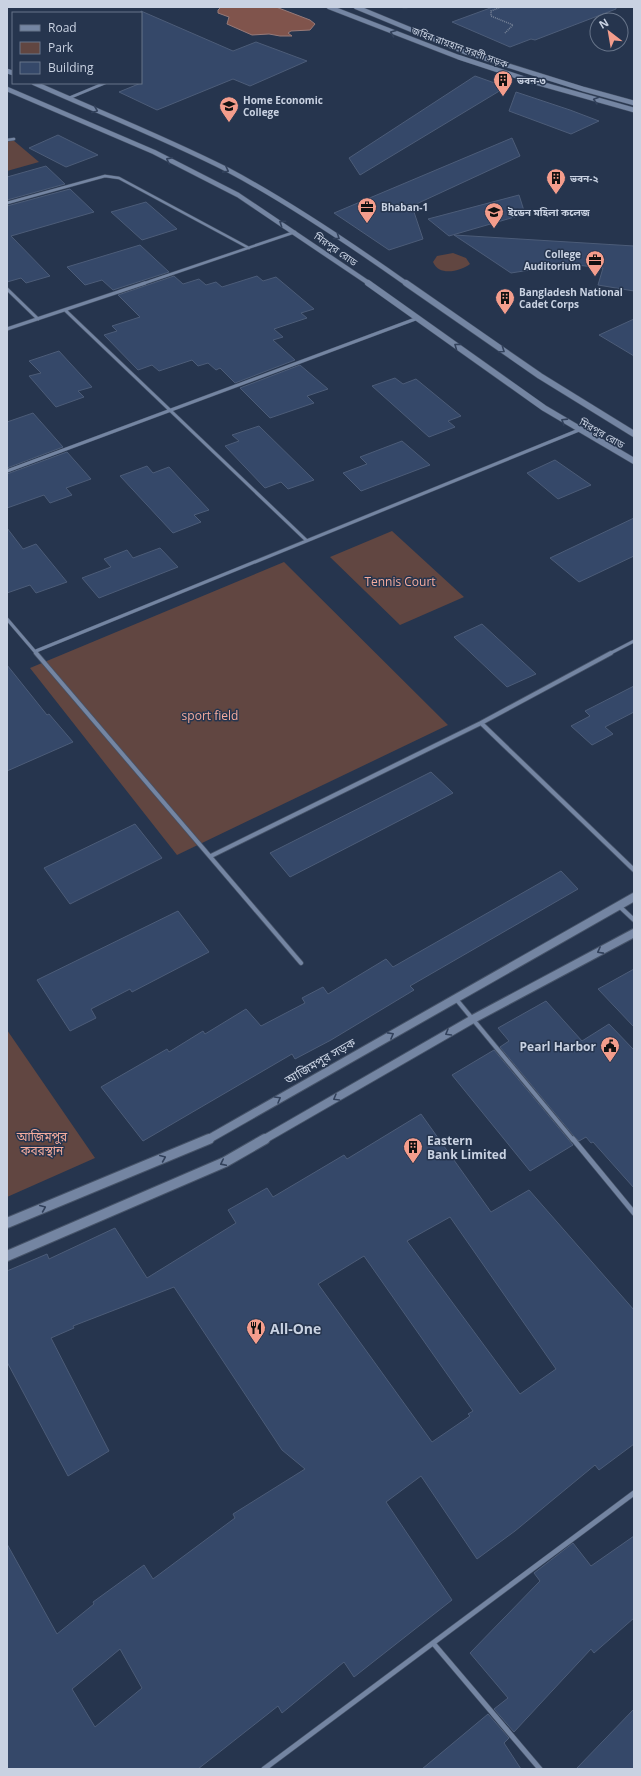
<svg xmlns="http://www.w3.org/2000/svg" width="641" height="1776" viewBox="0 0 641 1776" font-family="'Open Sans','Noto Sans Bengali',sans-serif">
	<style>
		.green { fill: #614641 }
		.water { fill: #80544c; stroke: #967a79 }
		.building { fill: #354869; stroke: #4c5c78; fill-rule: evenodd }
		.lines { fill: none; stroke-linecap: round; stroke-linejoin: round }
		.service-casing { stroke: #465368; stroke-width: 2.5 }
		.minor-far3-casing { stroke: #465368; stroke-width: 3.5 }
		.minor-far2-casing { stroke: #465368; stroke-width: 4 }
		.minor-far1-casing { stroke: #465368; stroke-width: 5.5 }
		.minor-casing { stroke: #465368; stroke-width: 6 }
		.secondary-far3-casing { stroke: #465368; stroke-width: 5.5 }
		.secondary-far2-casing { stroke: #465368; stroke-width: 7 }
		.secondary-far1-casing { stroke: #465368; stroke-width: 10 }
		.secondary-casing { stroke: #465368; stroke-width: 12 }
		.path { stroke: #7a869a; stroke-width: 1.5; stroke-dasharray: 1 1; stroke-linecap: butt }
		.service { stroke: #7485a2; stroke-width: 1.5 }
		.minor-far3 { stroke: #7485a2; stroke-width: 2.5 }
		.minor-far2 { stroke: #7485a2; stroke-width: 3 }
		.minor-far1 { stroke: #7485a2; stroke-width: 4 }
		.minor { stroke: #7485a2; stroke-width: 5 }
		.secondary-far3 { stroke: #7485a2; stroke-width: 4.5 }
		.secondary-far2 { stroke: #7485a2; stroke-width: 6 }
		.secondary-far1 { stroke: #7485a2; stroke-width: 8 }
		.secondary { stroke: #7485a2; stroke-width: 10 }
		.oneway { stroke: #32415b }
		.labels { text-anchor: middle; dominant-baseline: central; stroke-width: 3; stroke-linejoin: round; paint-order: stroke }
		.far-street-label { font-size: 10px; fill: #c9d2e2; stroke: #26354e }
		.far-poi-label { font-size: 10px; font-weight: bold; fill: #c9d2e2; stroke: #26354e; text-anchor: start }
		.park-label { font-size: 12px; fill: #f6ac9d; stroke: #26354e }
		.poi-label { font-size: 12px; font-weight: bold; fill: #c9d2e2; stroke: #26354e; text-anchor: end }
		.street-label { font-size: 12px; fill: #c9d2e2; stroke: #26354e }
		.near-poi-label { font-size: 14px; font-weight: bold; fill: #c9d2e2; stroke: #26354e; text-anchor: start }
	</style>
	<rect width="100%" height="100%" fill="#26354e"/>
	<path class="green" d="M13,140L39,162L7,171V142Z
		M453,253L466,258L470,264C461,271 439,277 433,262L437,256Z
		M392,531L464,597L400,625L330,557Z
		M284,562L448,725L177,855L30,668Z
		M7,1030L95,1158L7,1197Z"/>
	<path class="water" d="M221,7H276L310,20L315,24L310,30L291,31L288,33L292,36H280L269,34L252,35L227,24L229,17L218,13V10Z"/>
	<path class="building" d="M493,7H616V9L535,40L531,39L510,47L452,22Z
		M141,11L233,51L256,42L307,61L250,86L233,79L157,110L119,92L141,83Z
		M475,76L506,87L360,175L349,158Z
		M516,92L570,110L599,121L571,134L509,111Z
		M58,135L98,155L66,167L29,148Z
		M512,138L520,156L412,206L423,239L389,250L334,213Z
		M46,166L65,184L7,200V177Z
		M70,189L94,212L11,236L50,276L26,283L21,278L7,282V206Z
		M519,195L525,214L449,236L428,219Z
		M146,202L177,229L142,240L111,212Z
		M454,235L634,246V291L598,285L603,268L568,264L511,273Z
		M140,245L169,272L113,290L102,280L85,285L67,267Z
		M174,276L183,284L199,279L206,285L216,282L222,287L257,276L263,281L276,277L314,309L301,313L307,318L274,329L283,337L273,340L295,360L235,383L220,368L216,370L208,363L198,366L192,360L159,371L152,365L138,370L104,335L117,331L112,326L140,317L118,295Z
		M634,319V356L599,335Z
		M59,351L92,387L78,391L84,397L56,407L29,376L41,373L29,361Z
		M300,365L328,389L307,396L314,403L270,418L240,388Z
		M395,378L403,384L416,379L461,416L448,421L455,427L429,437L372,386Z
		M33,413L63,447L7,468V422Z
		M259,426L314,480L288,489L281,482L265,488L225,446L239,441L232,435Z
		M402,441L430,465L361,491L343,473L367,464L360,457Z
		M67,452L91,479L66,488L72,495L50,503L44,495L7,508V474Z
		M555,460L591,485L558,499L527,473Z
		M147,466L153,473L169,467L209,510L194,515L201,522L173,533L120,476Z
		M634,518V556L579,582L550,558Z
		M7,528L23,549L36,544L67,582L36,593L30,585L7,593Z
		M160,548L178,567L99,598L82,578L111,567L104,559L127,550L133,558Z
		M482,624L536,674L507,687L454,637Z
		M7,665L47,715L49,714L73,742L7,771Z
		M634,686V712L605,727L613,734L592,745L571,726L590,716L585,711Z
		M431,772L453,793L290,877L270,853Z
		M135,824L162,858L70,904L44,868Z
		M561,871L578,889L410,986L414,990L331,1040L295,1059L292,1054L143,1141L101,1087L167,1049L169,1052L203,1031L205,1034L246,1009L261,1026L305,1003L302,998L323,987L328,994L386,959L393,967Z
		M178,911L209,952L132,992L130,989L91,1009L96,1018L70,1031L37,980Z
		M634,969V1027L598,989Z
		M546,1001L582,1041L609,1024L634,1050V1188L593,1142L591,1143L586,1137L579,1141L573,1135L500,1047L509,1041L498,1028Z
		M494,1050L573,1145L530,1171L452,1075Z
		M421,1114L491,1212L529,1190L634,1310V1444L599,1470L595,1465L515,1531L477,1559L421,1476L386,1502L452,1600L354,1677L344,1662L282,1713L278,1706L198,1769H7V1544L57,1634L94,1604L93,1602L144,1565L153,1579L235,1518L233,1514L305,1469L282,1450L174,1287L73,1326L74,1328L51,1338L109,1451L68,1476L7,1362V1271L47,1254L49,1259L115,1228L147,1278L236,1223L228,1210L267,1188L273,1197L344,1155L347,1159ZM450,1217L556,1369L520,1394L407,1241ZM364,1256L473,1411L468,1414L470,1416L432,1442L318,1284ZM120,1649L142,1688L95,1727L72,1689Z
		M634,1536V1618L594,1653L591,1649L514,1732L494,1709L508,1698L470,1653L540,1581L534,1573L573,1543L591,1566Z
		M634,1709V1769H576Z
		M488,1714L509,1738L504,1743L521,1769H422Z"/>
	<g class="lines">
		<defs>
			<path id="service" d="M403,7H407"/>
			<path id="minor-far3" d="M69,98L105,83
				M7,140L14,139
				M7,203L105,176L119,178L249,248
				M142,284L295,232"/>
			<path id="minor-far2" d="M7,289L38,319
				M65,310L306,540
				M7,329L145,283
				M7,471L418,318
				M7,619L37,654
				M36,651L579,430
				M609,654L634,641"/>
			<path id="minor-far1" d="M36,653L301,963
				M481,723L634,870
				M211,856L481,723L611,653
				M618,905L634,920
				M456,999L573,1140"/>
			<path id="minor" d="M573,1139L634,1213
				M433,1643L540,1769
				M264,1769L634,1493"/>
			<path id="secondary-far3" d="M329,7L458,57L531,81L634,110
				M356,7L465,52L583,89L634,103
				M7,71L13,73
				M34,83C99,112 165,138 228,170C290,203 349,243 407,284
				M7,89L154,152L238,195L370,284"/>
			<path id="secondary-far2" d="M368,283L544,408L634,461
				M406,283L540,376L634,434"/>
			<path id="secondary-far1" d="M207,1140L634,897
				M263,1140L473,1019L634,933"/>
			<path id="secondary" d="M7,1223L209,1139
				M7,1256L225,1162L265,1139"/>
		</defs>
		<use href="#service" class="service-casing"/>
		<use href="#minor-far3" class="minor-far3-casing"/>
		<use href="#minor-far2" class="minor-far2-casing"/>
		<use href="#minor-far1" class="minor-far1-casing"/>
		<use href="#minor" class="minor-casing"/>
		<use href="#secondary-far3" class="secondary-far3-casing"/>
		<use href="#secondary-far2" class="secondary-far2-casing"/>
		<use href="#secondary-far1" class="secondary-far1-casing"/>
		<use href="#secondary" class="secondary-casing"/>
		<path class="path" d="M501,7L491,11V16L513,25L505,33"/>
		<use href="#service" class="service"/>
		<use href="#minor-far3" class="minor-far3"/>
		<use href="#minor-far2" class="minor-far2"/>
		<use href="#minor-far1" class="minor-far1"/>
		<use href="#minor" class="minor"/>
		<use href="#secondary-far3" class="secondary-far3"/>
		<use href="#secondary-far2" class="secondary-far2"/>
		<use href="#secondary-far1" class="secondary-far1"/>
		<use href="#secondary" class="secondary"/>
	</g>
	<defs><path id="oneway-chevron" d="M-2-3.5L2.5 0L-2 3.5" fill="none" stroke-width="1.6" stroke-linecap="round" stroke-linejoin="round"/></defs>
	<g class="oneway">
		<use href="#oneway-chevron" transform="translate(393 33) rotate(-159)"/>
		<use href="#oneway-chevron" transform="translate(596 100) rotate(-164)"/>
		<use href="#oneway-chevron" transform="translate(95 110) rotate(23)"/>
		<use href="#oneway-chevron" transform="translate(169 160) rotate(-153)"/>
		<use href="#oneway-chevron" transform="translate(226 170) rotate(28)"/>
		<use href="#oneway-chevron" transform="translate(282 223) rotate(-146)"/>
		<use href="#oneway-chevron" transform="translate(337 237) rotate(34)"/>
		<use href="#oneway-chevron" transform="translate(457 346) rotate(-144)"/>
		<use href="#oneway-chevron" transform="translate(502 350) rotate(35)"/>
		<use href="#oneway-chevron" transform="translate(564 421) rotate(-148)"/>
		<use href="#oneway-chevron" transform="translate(600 951) rotate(152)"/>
		<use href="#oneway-chevron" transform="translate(448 1033) rotate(150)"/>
		<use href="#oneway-chevron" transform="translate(391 1035) rotate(-29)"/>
		<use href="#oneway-chevron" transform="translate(336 1098) rotate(150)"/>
		<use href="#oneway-chevron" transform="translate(278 1099) rotate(-30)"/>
		<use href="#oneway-chevron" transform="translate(163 1158) rotate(-23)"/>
		<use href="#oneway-chevron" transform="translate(223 1163) rotate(154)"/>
		<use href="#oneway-chevron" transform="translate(43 1208) rotate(-23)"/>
	</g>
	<defs>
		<symbol id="building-pin" viewBox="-11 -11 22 30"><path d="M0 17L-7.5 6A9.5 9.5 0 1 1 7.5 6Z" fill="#f49d8c" stroke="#26354e"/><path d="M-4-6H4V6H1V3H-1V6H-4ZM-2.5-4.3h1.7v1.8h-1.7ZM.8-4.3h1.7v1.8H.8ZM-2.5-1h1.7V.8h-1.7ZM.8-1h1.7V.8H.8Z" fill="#111"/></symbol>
		<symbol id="university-pin" viewBox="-11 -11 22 30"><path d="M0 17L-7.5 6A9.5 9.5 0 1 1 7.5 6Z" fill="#f49d8c" stroke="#26354e"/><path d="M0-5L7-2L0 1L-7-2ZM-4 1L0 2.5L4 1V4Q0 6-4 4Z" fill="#111"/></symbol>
		<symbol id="office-pin" viewBox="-11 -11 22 30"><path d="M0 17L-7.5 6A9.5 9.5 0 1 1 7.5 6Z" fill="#f49d8c" stroke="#26354e"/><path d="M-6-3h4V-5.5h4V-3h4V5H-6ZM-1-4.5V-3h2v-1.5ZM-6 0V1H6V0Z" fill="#111"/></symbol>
		<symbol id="civic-pin" viewBox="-11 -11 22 30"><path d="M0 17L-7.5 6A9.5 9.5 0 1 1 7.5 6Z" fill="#f49d8c" stroke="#26354e"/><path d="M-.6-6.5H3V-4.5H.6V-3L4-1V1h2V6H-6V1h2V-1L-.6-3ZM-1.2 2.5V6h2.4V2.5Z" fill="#111"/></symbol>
		<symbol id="restaurant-pin" viewBox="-11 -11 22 30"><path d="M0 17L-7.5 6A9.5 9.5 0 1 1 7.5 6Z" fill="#f49d8c" stroke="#26354e"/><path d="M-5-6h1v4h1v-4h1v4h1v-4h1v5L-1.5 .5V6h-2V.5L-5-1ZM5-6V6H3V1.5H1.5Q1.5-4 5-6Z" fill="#111"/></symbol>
	</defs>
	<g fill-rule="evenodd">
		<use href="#building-pin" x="492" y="69" width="22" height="30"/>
		<use href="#university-pin" x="218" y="95" width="22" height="30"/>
		<use href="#building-pin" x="545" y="167" width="22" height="30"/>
		<use href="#office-pin" x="356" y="196" width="22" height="30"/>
		<use href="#university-pin" x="483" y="201" width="22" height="30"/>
		<use href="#office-pin" x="584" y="249" width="22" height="30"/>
		<use href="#building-pin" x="494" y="287" width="22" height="30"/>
		<use href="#civic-pin" x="599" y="1035" width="22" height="30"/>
		<use href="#building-pin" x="402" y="1136" width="22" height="30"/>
		<use href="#restaurant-pin" x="245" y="1317" width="22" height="30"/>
	</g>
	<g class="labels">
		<g class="far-street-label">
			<text transform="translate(460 47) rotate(20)">জহির রায়হান সরণী সড়ক</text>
			<text transform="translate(336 249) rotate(35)">মিরপুর রোড</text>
			<text transform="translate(602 433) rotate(30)">মিরপুর রোড</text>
		</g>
		<g class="far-poi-label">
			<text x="517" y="80">ভবন-৩</text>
			<text x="243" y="100">Home Economic<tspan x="243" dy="12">College</tspan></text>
			<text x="570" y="178">ভবন-২</text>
			<text x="381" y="207">Bhaban-1</text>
			<text x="508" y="212">ইডেন মহিলা কলেজ</text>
			<text x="581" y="254" text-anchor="end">College<tspan x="581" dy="12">Auditorium</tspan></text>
			<text x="519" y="292">Bangladesh National<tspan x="519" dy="12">Cadet Corps</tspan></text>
		</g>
		<g class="park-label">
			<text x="400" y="581">Tennis Court</text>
			<text x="210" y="715">sport field</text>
			<text x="42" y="1136">আজিমপুর<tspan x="42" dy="14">কবরস্থান</tspan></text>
		</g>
		<g class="poi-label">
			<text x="596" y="1046">Pearl Harbor</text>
			<text x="427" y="1140" text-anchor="start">Eastern<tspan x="427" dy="14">Bank Limited</tspan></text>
		</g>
		<g class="street-label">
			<text transform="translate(320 1061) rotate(-30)">আজিমপুর সড়ক</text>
		</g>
		<g class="near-poi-label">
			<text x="270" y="1328">All-One</text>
		</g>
	</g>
	<rect width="641" height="1776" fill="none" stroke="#c9d2e2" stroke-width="16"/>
	<rect x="12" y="12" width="130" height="72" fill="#26354e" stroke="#677489"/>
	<rect x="20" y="25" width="20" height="6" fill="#7485a2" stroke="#677489"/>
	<text x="48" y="32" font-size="12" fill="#c9d2e2">Road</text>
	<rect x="20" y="42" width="20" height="12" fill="#614641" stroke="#677489"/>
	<text x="48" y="52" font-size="12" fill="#c9d2e2">Park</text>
	<rect x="20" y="62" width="20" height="12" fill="#354869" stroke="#677489"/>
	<text x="48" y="72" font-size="12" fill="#c9d2e2">Building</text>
	<g transform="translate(609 32) rotate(329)"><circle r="19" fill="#26354e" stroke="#677489"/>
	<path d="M0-3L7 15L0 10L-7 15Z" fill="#f49d8c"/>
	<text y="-6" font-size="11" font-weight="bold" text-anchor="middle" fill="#c9d2e2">N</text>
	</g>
</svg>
